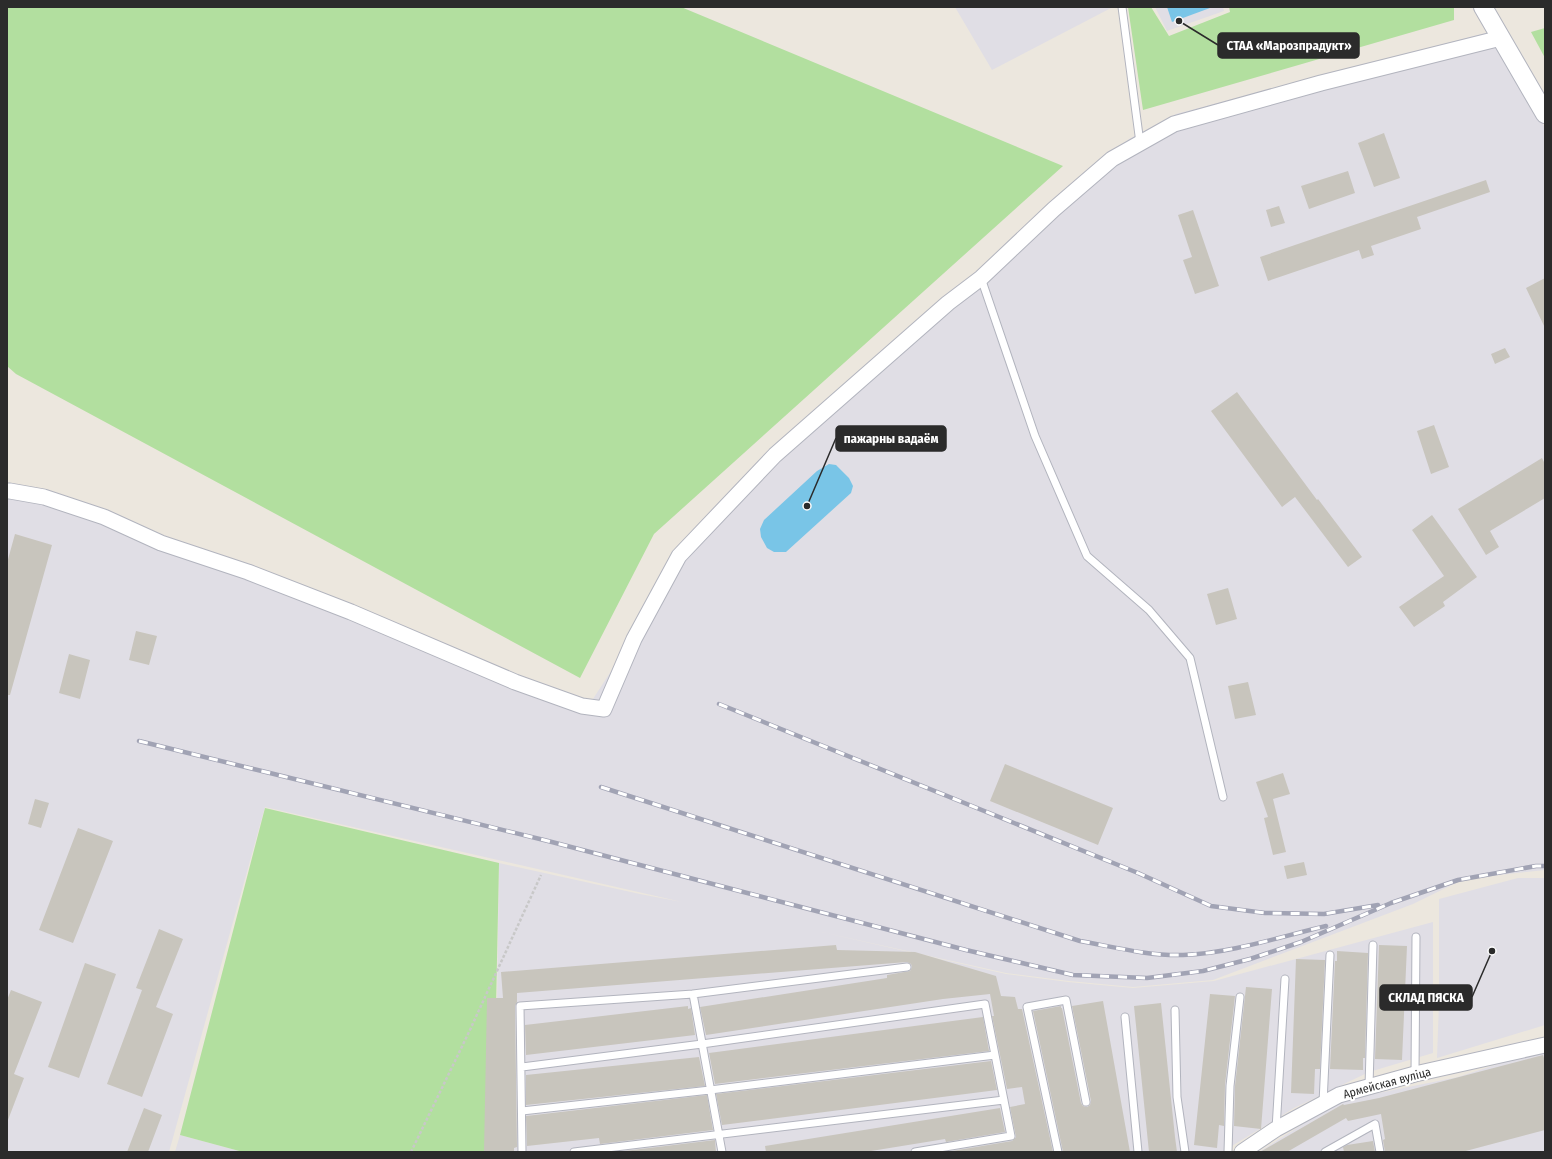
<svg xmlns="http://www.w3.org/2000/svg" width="1552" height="1159" viewBox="0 0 1552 1159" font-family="'Fira Sans Condensed',sans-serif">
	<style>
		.industrial { fill: #e0dee5 }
		.green { fill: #b2df9f }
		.water { fill: #79c5e7 }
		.building { fill: #c8c5bd }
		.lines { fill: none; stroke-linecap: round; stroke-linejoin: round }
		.service-casing { stroke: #b2b4be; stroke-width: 9 }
		.minor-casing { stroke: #b2b4be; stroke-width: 17 }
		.tertiary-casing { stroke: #b2b4be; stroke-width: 20 }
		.path { stroke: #c8c8c8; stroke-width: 2.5; stroke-dasharray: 3 2; stroke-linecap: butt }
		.service { stroke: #fff; stroke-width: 7 }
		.minor { stroke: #fff; stroke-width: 15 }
		.tertiary { stroke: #fff; stroke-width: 18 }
		.rail-casing { stroke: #a1a3b4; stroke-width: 4.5 }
		.rail { stroke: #fff; stroke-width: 3; stroke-dasharray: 9; stroke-linecap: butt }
		.labels { text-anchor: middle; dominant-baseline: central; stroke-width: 4; stroke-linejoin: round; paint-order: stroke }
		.street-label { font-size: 12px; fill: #2b2b2b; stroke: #fff }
		.leader { fill: none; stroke: #2b2b2b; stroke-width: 1.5 }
		.callout-dot { fill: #2b2b2b; stroke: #fff; stroke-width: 1.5 }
		.callout { fill: #2b2b2b; stroke: #2b2b2b; stroke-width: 1.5 }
		.callout-label { font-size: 13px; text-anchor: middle; font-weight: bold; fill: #fff }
	</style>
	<rect width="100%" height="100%" fill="#ece7de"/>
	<path class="industrial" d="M955,7H1113L992,70Z
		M1155,7H1223L1224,11L1167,31Z
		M1493,31L1545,128V870L1464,879L1413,904L1213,980L1133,987L1069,981L1006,973L817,931L1006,974L1068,982L1133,988L1214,981L1433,922V1053L1369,1072L1294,1108L1222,1152H495L499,863L640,894L682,902L265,807L169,1152H7V498L13,494L165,539L524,682L591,702L689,551L777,456L1064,192L1129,139L1176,114Z
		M1518,878H1545V1025L1437,1058L1439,1003V899Z
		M1545,1049V1152H1259L1339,1101L1458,1077Z
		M180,1135L243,1152H175Z"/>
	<path class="green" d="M7,7H681L1063,166L654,534L580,678L16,374L7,366Z
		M1128,7H1151L1169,36L1230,12L1229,7H1454V20L1143,110Z
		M1545,28V58L1531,32Z
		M265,808L499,863L493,1152H243L180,1135Z"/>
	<path class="water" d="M1167,7H1210V8L1172,22Z
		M829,464L836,465L849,478L853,486L851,493L786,552H774L767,548L761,537L760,529L764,520L817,471Z"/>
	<path class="building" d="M1384,133L1400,178L1374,187L1358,143Z
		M1348,171L1355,193L1309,209L1301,186Z
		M1486,180L1490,192L1417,217L1421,229L1371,246L1374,255L1362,259L1359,250L1268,281L1260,257Z
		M1279,206L1285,223L1271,227L1266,210Z
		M1193,210L1219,286L1195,294L1183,260L1192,257L1178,215Z
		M1545,278V328L1526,288Z
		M1505,348L1510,357L1495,364L1491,354Z
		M1237,392L1317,500L1318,499L1362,557L1348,567L1295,497L1282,507L1211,411Z
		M1434,425L1449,467L1431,474L1417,431Z
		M1542,458L1545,464V498L1490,531L1499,547L1486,555L1458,509Z
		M1432,515L1477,577L1443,602L1445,606L1414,627L1399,607L1444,576L1412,530Z
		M15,534L52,545L10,695H7V563Z
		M1228,588L1237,619L1216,625L1207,594Z
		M136,631L157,636L149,665L129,660Z
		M69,654L90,660L80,699L59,693Z
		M1248,682L1256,715L1235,719L1228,686Z
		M1005,764L1113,808L1098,845L990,801Z
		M1283,773L1290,794L1273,799L1286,852L1273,855L1264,818L1268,817L1256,782Z
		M35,799L49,803L41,828L28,824Z
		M78,828L113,841L73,943L39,930Z
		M1304,862L1307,875L1287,879L1284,866Z
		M159,929L183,939L156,1007L173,1014L142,1097L107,1084L142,990L136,988Z
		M836,945L837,950L915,952L996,976L1001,996L1015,997L1018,1009H1022L1053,1152H946L1012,1141L1016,1137L1010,1107L1025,1104L1022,1087L1007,1089L992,1016H994L990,994L943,999L706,1035L700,1007L887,978V975L910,971L912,967L911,964L907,962L517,993V1002L515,1006L517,1147L514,1148V1152H484L487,998H503L501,972Z
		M1379,945L1407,946L1402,1060L1375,1059Z
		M1337,951L1368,953L1365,1058H1363V1070L1330,1069L1335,961H1337Z
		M1296,959L1325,960L1320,1069H1315L1314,1094L1291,1093Z
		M85,963L116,974L79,1078L48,1067Z
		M1246,987L1272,989L1261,1129L1234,1126L1235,1086Z
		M11,990L42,1002L14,1074L24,1078L8,1120L7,1000Z
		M1210,994L1235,996L1225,1085L1224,1126L1219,1125L1217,1148L1194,1145Z
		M1103,1001L1130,1152H1063L1033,1011L1061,1006V1008H1062L1081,1103L1083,1106L1087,1107L1090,1105L1091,1101L1072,1006Z
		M1161,1003L1175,1137L1177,1152H1149L1134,1006Z
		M688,1006V1009L691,1008L695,1035L526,1055L525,1025Z
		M983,1017L989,1051L715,1084L709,1053Z
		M1543,1055L1545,1061V1130L1462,1152H1385L1383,1140L1385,1139L1381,1114L1348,1121L1346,1118L1287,1152H1260L1343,1104L1344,1105L1379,1098Z
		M699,1057L705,1086L526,1105V1075Z
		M991,1061L997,1090L722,1125L716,1094Z
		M707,1095L713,1130L600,1144L599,1138L527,1146L526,1116Z
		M144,1108L162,1115L148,1152H127Z
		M1000,1108L1005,1132L946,1142L945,1139L865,1152H766L765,1146Z
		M715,1140L716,1152H616Z
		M1373,1141L1375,1152H1344L1343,1147L1347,1145Z"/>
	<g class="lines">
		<defs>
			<path id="service" d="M1122,7L1140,143
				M981,278L1035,436L1087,556L1149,610L1190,658L1223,797
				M693,994L722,1152
				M1175,1010L1177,1097L1185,1152
				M1125,1017L1138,1152
				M522,1067L702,1044L985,1004L1011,1136L915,1152
				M1415,1074L1416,937
				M1369,1087L1373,945
				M1323,1103L1330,955
				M522,1111L710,1090L995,1055
				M1276,1129L1285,979
				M522,1152L520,1006L693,994L907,967
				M574,1152L1004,1100
				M1058,1152L1027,1007L1066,1000L1086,1102
				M1228,1152L1230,1086L1240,997
				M1325,1152L1375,1124L1380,1152"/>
			<path id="minor" d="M7,491H10L44,497L104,517L161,543L248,572L351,612L515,682L582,706L604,709L634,639L679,556L775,455L948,303L981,278L1054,209L1112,159L1174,124L1321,83L1501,38
				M1242,1152L1276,1129L1339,1095L1415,1074L1545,1045"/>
			<path id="tertiary" d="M1483,7L1545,114"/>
		</defs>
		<use href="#service" class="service-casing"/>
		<use href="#minor" class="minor-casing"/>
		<use href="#tertiary" class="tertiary-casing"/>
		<path class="path" d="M411,1152L469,1032L541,875"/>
		<use href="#service" class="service"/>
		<use href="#minor" class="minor"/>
		<use href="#tertiary" class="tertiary"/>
		<defs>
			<path id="rail" d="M719,704L1138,873L1211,906L1265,913L1324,914L1378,905
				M139,741L548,841L966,950L1073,975L1147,978L1203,971L1250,959L1301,942L1391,903L1458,880L1536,866H1545
				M601,787L1080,941C1114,947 1148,956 1183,955C1232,953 1279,937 1326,926"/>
		</defs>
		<use href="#rail" class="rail-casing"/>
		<use href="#rail" class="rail"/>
	</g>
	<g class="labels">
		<g class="street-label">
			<text transform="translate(1387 1083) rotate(-15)">Армейская вуліца</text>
		</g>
	</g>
	<path class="leader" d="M1179 21L1218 45M807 506L836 438M1492 951L1472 997"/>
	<g class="callout-dot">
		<circle cx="1179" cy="21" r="4"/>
		<circle cx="807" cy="506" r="4"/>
		<circle cx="1492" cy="951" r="4"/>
	</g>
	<g class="callout">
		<rect x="1218" y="33" width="141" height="25" rx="4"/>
		<rect x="836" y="426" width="110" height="25" rx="4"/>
		<rect x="1380" y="985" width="92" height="25" rx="4"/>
	</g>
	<g class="callout-label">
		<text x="1289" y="50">СТАА «Марозпрадукт»</text>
		<text x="891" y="443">пажарны вадаём</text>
		<text x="1426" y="1002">СКЛАД ПЯСКА</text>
	</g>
	<rect width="1552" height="1159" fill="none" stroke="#2b2b2b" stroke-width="16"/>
</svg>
